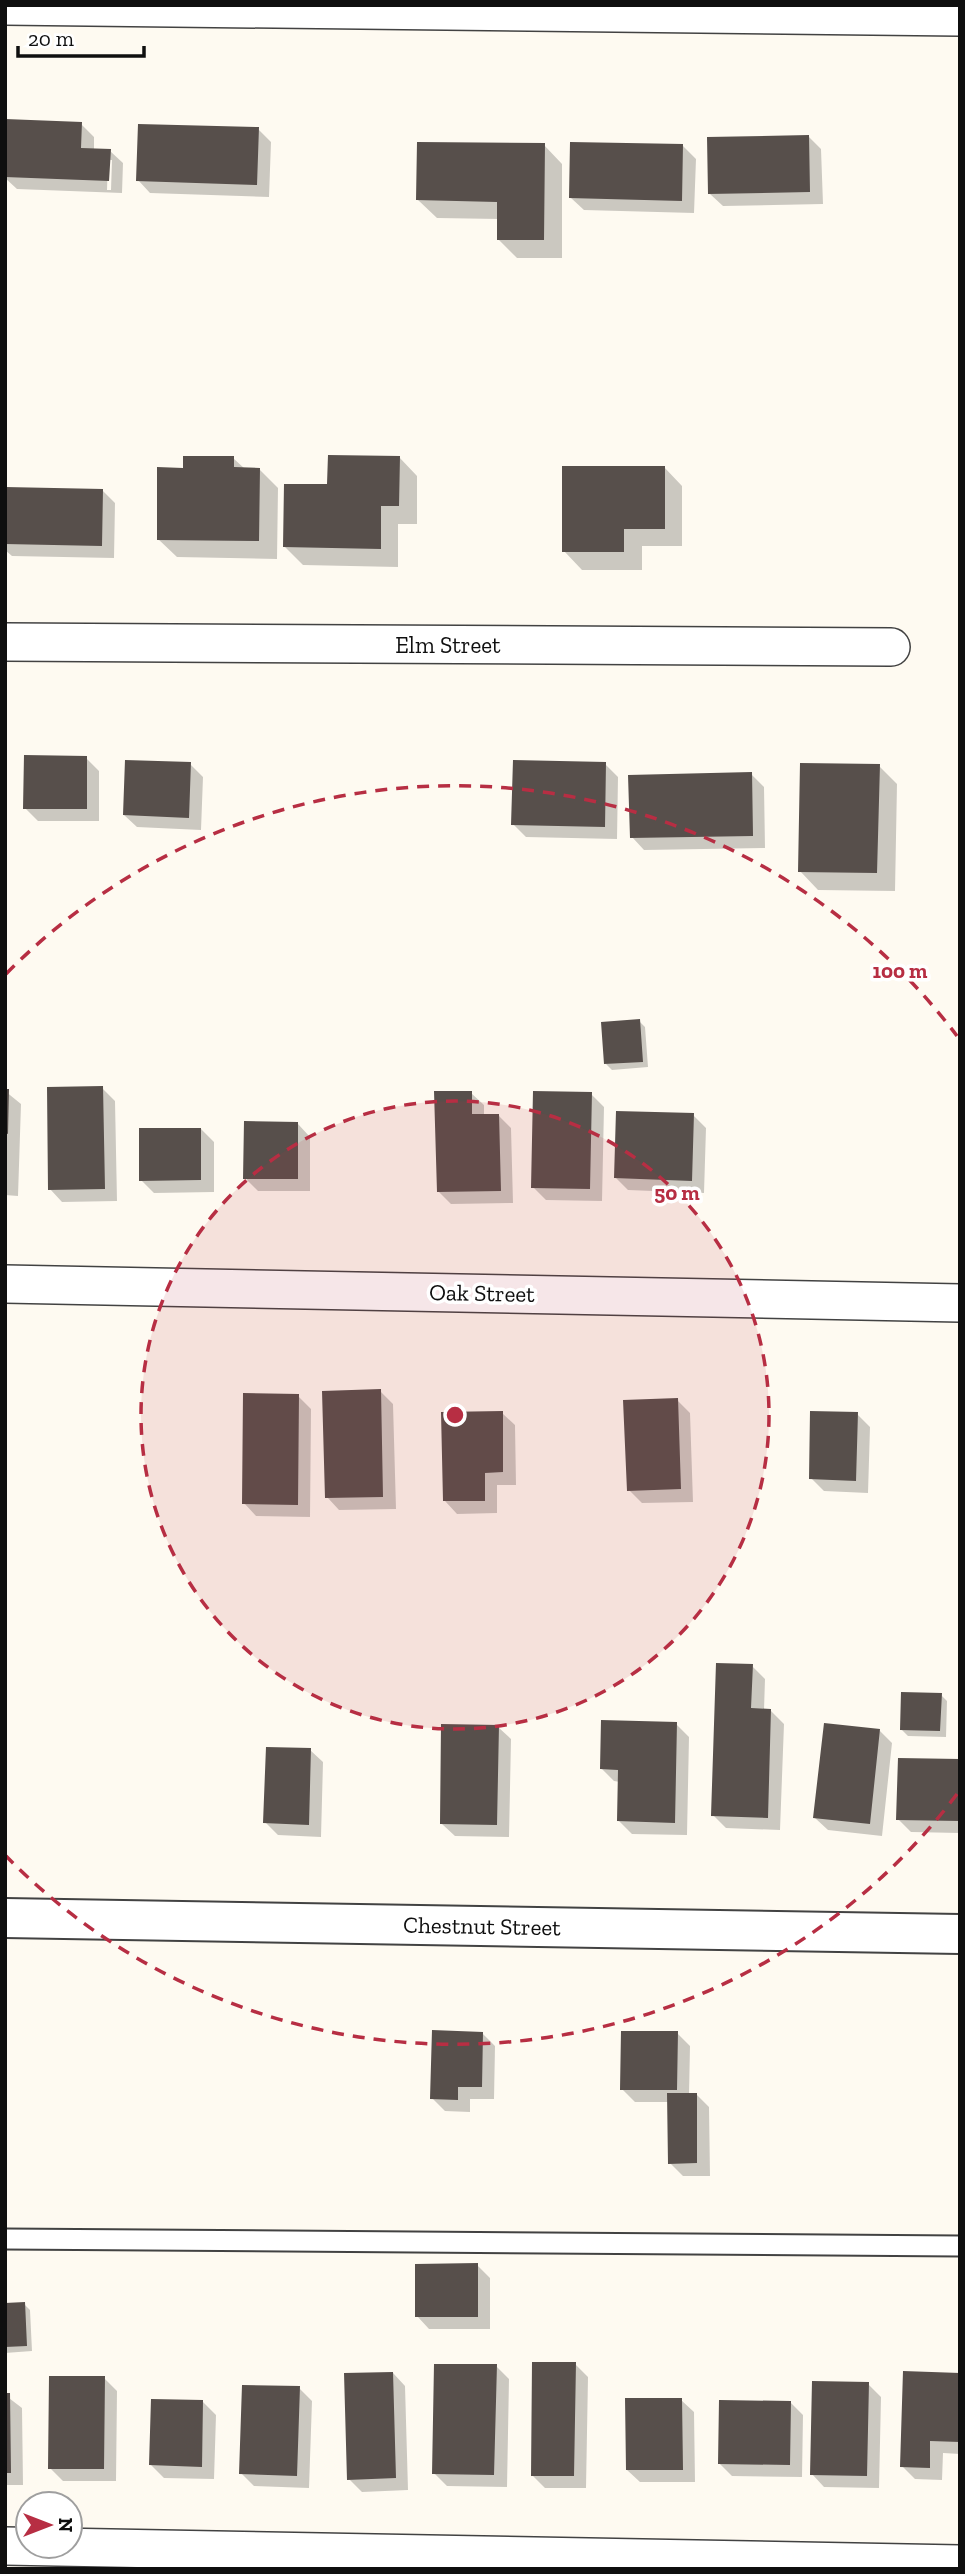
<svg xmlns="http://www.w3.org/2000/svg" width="965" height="2574" viewBox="0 0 965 2574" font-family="'Zilla Slab',serif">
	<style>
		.shadow { fill: #0003; fill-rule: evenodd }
		.building { fill: #574f4b }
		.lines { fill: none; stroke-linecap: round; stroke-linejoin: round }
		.service-casing { stroke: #424242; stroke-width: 23 }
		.minor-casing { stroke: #424242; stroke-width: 40 }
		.tertiary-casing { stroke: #424242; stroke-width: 42 }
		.service { stroke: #fff; stroke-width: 19 }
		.minor { stroke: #fff; stroke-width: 37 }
		.tertiary { stroke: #fff; stroke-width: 38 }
		.ring { fill: none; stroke: #b72e43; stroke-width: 3.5; stroke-dasharray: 12 9 }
		.labels { text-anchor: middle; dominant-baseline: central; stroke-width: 7; stroke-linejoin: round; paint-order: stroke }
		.street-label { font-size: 23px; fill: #0f0f0f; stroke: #fff }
		.centre { fill: #b72e43; stroke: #fff; stroke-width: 3.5 }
		.ring-label { font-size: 21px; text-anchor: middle; font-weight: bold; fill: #b72e43; stroke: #fff; stroke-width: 7; stroke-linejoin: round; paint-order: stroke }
	</style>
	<rect width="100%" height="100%" fill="#fefaf1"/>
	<path class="shadow" d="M81,124L94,137V150L110,151L123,163L122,193L17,189L5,178V151ZM108,160H112L111,190H107Z
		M258,129L271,142L269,197L150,193L138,180Z
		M808,136L821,149L823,204L723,206L710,194Z
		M544,145L562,164V258H517L498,239L499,219L437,218L418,200Z
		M683,146L696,159L694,213L584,210L571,198Z
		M399,457L417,476V524H398V567L303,565L285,547L329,486Z
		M233,458L245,469H259L278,488L277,559L177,557L158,539L184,470Z
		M664,467L682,486V546H642V570H582L564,551Z
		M5,488L102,490L115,503L114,558L12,556L5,550Z
		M86,758L99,771V821H38L25,808Z
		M190,764L203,777L201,830L137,827L124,815Z
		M605,764L618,777L617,839L526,837L513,824Z
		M879,766L897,784L895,891L818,890L800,871Z
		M751,774L764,787L765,848L644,850L632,837Z
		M639,1021L645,1027L648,1067L612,1070L606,1064Z
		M102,1088L115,1101L117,1201L62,1202L50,1189Z
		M5,1091L21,1104L18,1196L5,1195Z
		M471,1093L484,1105V1116H499L511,1128L513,1203L451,1204L438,1191Z
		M591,1094L604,1107L602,1201L546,1200L533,1187Z
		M693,1115L706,1128L704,1193L628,1190L615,1177Z
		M298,1124L310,1137V1191H258L245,1178Z
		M201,1129L214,1142V1192L154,1193L141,1180Z
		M380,1391L393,1404L396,1509L339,1510L327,1497Z
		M298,1396L311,1409L310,1517L256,1516L244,1503Z
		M677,1400L690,1413L693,1502L642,1503L629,1490Z
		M502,1413L515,1425L516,1485H497V1513L457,1514L445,1501Z
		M857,1414L870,1427L868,1493L824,1491L811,1478Z
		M752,1666L765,1679L764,1710L771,1711L784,1724L780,1830L726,1828L713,1815Z
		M941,1695L947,1701L946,1737L908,1736L902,1730Z
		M676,1724L689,1737L687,1835L632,1834L619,1821L620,1782L614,1781L602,1769Z
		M498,1727L511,1739L509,1837L455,1836L442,1824Z
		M879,1730L892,1743L882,1836L828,1830L815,1818Z
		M310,1750L323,1762L321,1837L278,1835L265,1822Z
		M960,1761V1833L911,1832L898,1819Z
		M482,2033L495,2046L494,2099H470V2112L445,2111L432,2098Z
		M677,2033L690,2046L689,2095L696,2094L709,2107L710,2176H683L670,2163L669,2102H635L622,2089Z
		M477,2265L490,2278V2329H429L417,2316Z
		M24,2304L30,2310L32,2351L5,2353V2305Z
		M575,2364L588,2377L586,2488H545L532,2475Z
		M496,2366L509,2379L507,2487L447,2486L434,2473Z
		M393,2373L405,2386L408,2490L362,2492L349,2479Z
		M960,2375V2454L943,2453L942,2480L915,2479L902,2466Z
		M104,2378L117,2391L116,2481H63L50,2468Z
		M868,2384L881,2397L879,2488L824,2487L812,2474Z
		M299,2388L312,2401L309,2488L254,2486L241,2473Z
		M5,2395L22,2408L23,2485H5Z
		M681,2400L694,2412L695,2482H640L627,2470Z
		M203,2402L216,2415L214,2479L164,2478L151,2465Z
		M790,2402L803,2415L802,2477L732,2476L719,2463Z"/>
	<path class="building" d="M5,119L82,122L81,148L111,149L109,181L5,177Z
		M138,124L259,127L257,185L136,181Z
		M809,135L810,192L708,194L707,137Z
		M417,142L545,143L544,240H497V202L416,200Z
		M570,142L683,144L682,201L569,198Z
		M328,455L400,456L399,506H381V549L283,547L284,484H327Z
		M183,456H234V467L260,468L259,541L157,540V467L183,468Z
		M562,466H665V529H624V552H562Z
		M5,487L103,489L102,546L5,544Z
		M24,755L87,756V809H23Z
		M125,760L191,762L189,818L123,815Z
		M513,760L606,762L605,827L511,825Z
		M800,763L880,764L877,873L798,872Z
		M752,772L753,836L630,838L628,775Z
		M640,1019L643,1062L604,1064L601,1022Z
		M103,1086L105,1189L48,1190L47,1087Z
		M5,1089H9L8,1134L5,1133Z
		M434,1091H472V1114H499L501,1191L437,1192Z
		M533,1091L592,1092L590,1189L531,1188Z
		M616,1111L694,1113L692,1181L614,1178Z
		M244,1121L298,1122V1179H243Z
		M139,1128H201V1180L139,1181Z
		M381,1389L383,1497L325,1498L322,1391Z
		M243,1393L299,1394L298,1505L242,1504Z
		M678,1398L681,1489L627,1491L623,1400Z
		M503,1411V1472L485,1473V1501H443L441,1412Z
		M810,1411L858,1412L856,1481L809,1479Z
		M716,1663L753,1664L751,1708L771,1709L768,1818L711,1816Z
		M901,1692L942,1693L940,1731L900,1730Z
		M601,1720L677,1722L675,1823L617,1821L618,1770L600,1769Z
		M824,1723L880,1729L870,1824L813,1818Z
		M441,1724L499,1725L497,1825L440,1824Z
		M266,1747L311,1748L309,1825L263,1823Z
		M898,1758L960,1759V1821L896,1820Z
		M432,2030L483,2032L482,2087H458V2100L430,2099Z
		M621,2031H678L677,2090H620Z
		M667,2093H697V2163L668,2164Z
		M478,2263V2317H415V2264Z
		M25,2302L27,2346L5,2347V2303Z
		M532,2362H576L574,2476H531Z
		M434,2364H497L494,2475L432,2474Z
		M903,2371L960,2373V2442L930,2441V2468L900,2467Z
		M393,2372L396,2478L347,2480L344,2373Z
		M49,2376H105L104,2469H48Z
		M812,2381L869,2382L867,2476L810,2475Z
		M242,2385L300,2386L297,2476L239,2474Z
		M5,2393H10L11,2473H5Z
		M625,2398H682L683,2470H626Z
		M151,2399L203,2400L202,2467L149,2465Z
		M719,2400L791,2401L790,2465L718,2464Z"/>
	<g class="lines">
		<defs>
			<path id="service" d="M5,2239L960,2246"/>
			<path id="minor" d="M5,6L960,17
				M5,642L891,647
				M5,1284L960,1303
				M5,2546L960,2564"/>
			<path id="tertiary" d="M5,1918L960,1934"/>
		</defs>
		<use href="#service" class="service-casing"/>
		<use href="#minor" class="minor-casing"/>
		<use href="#tertiary" class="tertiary-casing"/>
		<use href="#service" class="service"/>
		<use href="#minor" class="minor"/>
		<use href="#tertiary" class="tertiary"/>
	</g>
	<circle cx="455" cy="1415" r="314" fill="#b72e43" fill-opacity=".12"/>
	<g class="ring">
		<circle cx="455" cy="1415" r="314"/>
		<path d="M957 1794A629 629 0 0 1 6 1856M6 974A629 629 0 0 1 957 1036"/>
	</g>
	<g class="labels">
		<g class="street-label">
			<text x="448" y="645">Elm Street</text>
			<text transform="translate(482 1293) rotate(1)">Oak Street</text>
			<text transform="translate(482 1926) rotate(1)">Chestnut Street</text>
		</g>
	</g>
	<circle cx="455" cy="1415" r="10" class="centre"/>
	<g class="ring-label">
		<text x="900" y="978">100 m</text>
		<text x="677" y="1200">50 m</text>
	</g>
	<rect width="965" height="2574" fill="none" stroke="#0f0f0f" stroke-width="14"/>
	<g transform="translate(49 2525) rotate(90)"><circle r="33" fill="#ffffff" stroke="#9f9f9f" stroke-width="2"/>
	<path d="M0-5L12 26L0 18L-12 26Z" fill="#b72e43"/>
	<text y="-10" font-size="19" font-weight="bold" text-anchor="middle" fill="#0f0f0f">N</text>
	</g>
	<path d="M18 46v10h126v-10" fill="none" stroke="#0f0f0f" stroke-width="3.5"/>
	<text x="28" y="46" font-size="21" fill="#0f0f0f" stroke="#ffffff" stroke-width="5" paint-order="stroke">20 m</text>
</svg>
